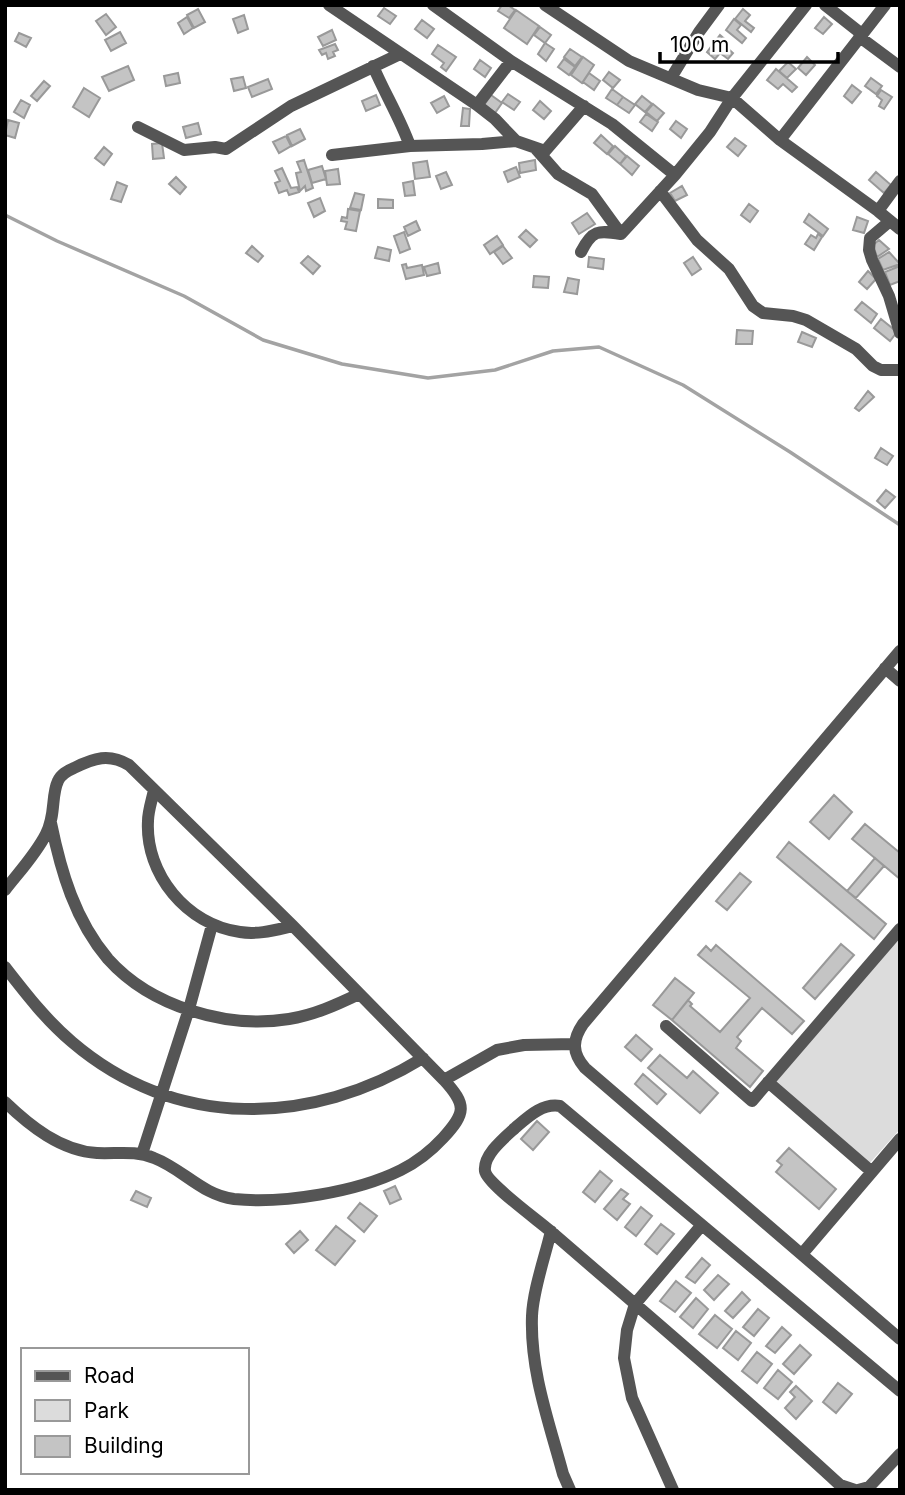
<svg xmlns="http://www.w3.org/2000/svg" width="905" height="1495" viewBox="0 0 905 1495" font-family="Inter,sans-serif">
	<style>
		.green { fill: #dcdcdc }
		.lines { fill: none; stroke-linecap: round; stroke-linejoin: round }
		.stream { stroke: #a3a3a3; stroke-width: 3.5 }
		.building { fill: #c4c4c4; stroke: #999; stroke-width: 2 }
		.minor { stroke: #555; stroke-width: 12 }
	</style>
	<rect width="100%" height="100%" fill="#fff"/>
	<path class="green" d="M900,936V1129L869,1164L774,1082Z"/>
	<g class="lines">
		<path class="stream" d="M5,215L57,241L184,296L263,340L342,364L428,378L495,370L553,351L599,347L683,385L790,452L900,525"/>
	</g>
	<path class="building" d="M502,5H508L515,10L509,18L498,11Z
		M384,8L396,16L390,24L378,16Z
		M198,9L205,22L194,28L187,15Z
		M743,9L750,15L745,21L754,28L751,32L735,19Z
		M516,10L539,26L527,44L504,28Z
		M106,14L116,27L106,35L96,21Z
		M244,15L248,29L238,33L233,19Z
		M187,17L193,28L184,34L178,23Z
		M824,17L832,24L823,34L815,28Z
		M734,19L741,25L737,30L746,38L742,43L726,30Z
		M422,20L434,29L427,38L415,29Z
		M540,27L551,35L545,43L534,35Z
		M332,30L336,40L323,46L318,37Z
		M120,32L126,43L111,51L105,40Z
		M19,33L31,38L26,47L15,41Z
		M720,35L728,42L725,46L733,53L728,59L720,53L715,59L707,52Z
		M545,43L554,49L546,61L538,54Z
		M335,44L338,50L333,52L335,56L328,59L326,53L322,55L319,50Z
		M438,45L456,57L446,71L441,67L444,63L432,54Z
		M570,49L582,57L575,66L564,57Z
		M583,57L594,65L582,83L571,75Z
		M807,57L815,65L806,75L798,68Z
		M564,59L575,67L569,75L558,67Z
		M480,60L491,68L485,77L474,69Z
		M788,62L796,69L787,78L779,71Z
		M128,66L134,80L109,91L102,77Z
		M776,69L797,87L792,92L783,84L778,89L767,80Z
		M609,72L620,80L613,88L603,80Z
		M178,73L180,83L166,86L164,76Z
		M589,73L600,81L594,90L583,82Z
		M243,77L246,88L234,91L231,79Z
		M871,78L882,86L876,94L865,86Z
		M268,79L272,89L252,97L248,87Z
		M44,81L50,86L37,101L31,96Z
		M852,85L861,92L852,103L844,96Z
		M84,88L100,98L89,117L73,107Z
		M612,89L623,97L617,105L606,98Z
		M881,90L892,97L884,109L879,106L882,100L877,96Z
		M508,94L520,102L514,110L502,102Z
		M376,95L380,105L366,111L362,101Z
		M491,95L502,103L495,113L484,105Z
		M444,96L449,106L437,113L431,103Z
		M642,96L652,104L645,112L635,104Z
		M623,97L635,105L629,113L617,105Z
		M21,100L30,105L24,118L14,112Z
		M540,101L551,111L544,119L533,110Z
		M653,104L664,113L657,121L646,112Z
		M463,108L470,109L469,126H461Z
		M646,114L658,122L652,131L640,122Z
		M8,120L19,123L15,138L5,135Z
		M676,121L687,129L681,138L670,129Z
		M198,123L201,134L186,138L183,127Z
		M300,129L305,139L292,146L287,135Z
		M601,135L613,146L607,154L594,143Z
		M286,136L291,146L279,153L273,142Z
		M735,138L746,146L738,156L727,147Z
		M162,143L164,158L153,159L152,144Z
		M615,146L626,156L620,164L608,154Z
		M104,147L112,154L104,165L95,158Z
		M627,156L639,166L632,175L620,164Z
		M304,160L313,188L306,191L305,186L300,191L296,173L301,172L297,162Z
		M535,160L536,170L520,173L519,163Z
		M427,161L430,177L415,179L413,163Z
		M322,166L326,179L312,183L308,170Z
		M516,167L520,177L508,182L504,172Z
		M282,168L291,188L297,187L299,192L289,195L287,190L279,193L275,183L280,181L275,171Z
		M338,169L340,184L327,185L325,171Z
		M446,172L452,185L441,189L436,176Z
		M876,172L891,185L884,193L869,180Z
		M176,177L186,187L180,194L169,184Z
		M413,181L415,195L405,196L403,183Z
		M117,182L127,186L121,202L111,199Z
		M682,186L687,195L675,201L670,193Z
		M355,193L364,195L361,210L350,208Z
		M320,198L325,211L314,217L308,203Z
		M378,199L393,200V208H378Z
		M749,204L758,211L750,222L741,215Z
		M348,209L360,211L356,231L345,229L347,222L341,221L342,217L347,218Z
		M587,213L595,224L579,234L572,223Z
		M809,214L828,229L823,236L804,222Z
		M857,217L868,221L864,233L853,230Z
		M416,221L420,230L408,236L404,227Z
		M526,230L537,240L530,247L519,237Z
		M404,232L410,249L400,253L394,236Z
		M818,234L822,237L814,250L805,244L811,235L816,238Z
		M497,236L503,245L490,254L484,245Z
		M879,240L889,249L877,257L873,245Z
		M252,246L263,256L258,262L246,253Z
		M503,246L512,258L503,264L494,252Z
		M378,247L391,250L389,261L375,258Z
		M889,252L900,264L883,270L878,259Z
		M308,256L320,266L313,274L301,263Z
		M589,257L604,259L603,269L588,267Z
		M693,257L701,269L692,275L684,263Z
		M438,263L440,273L427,276L424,267Z
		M406,264L407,268L422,265L424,275L406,279L402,265Z
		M900,266V281L890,285L885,272Z
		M868,271L876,279L867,289L859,282Z
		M534,276L549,277L548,288L533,287Z
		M568,278L579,280L577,294L564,292Z
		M862,302L877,314L871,323L855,310Z
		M881,319L897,332L890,341L874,328Z
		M737,330L753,331L752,344H736Z
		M802,332L816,338L812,347L798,342Z
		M868,391L874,397L859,411L855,408Z
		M881,448L893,456L887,465L875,458Z
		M886,490L895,497L885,508L877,501Z
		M834,795L852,812L829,839L810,822Z
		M865,824L900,853V879L852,839Z
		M789,842L886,924L874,939L777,857Z
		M875,858L884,866L856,898L847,891Z
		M740,873L751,882L727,910L716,901Z
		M841,944L854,955L815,999L803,988Z
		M716,945L804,1021L792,1034L762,1008L737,1037L741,1041L736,1048L763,1071L750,1087L672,1020L688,1000L692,1004L690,1006L720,1032L750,998L698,955L706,946L711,951Z
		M675,978L694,993L672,1020L653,1005Z
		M636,1035L652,1049L641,1061L625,1047Z
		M660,1055L687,1078L693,1071L718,1093L700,1113L648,1068Z
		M643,1074L666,1094L657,1104L635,1084Z
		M537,1121L549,1132L533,1150L521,1139Z
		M789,1148L836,1189L819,1209L776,1172L782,1165L777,1161Z
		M600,1171L612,1181L595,1202L583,1192Z
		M395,1186L401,1199L390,1204L384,1191Z
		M621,1189L628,1194L623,1199L630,1204L617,1220L604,1209Z
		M136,1191L151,1198L147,1207L131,1200Z
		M360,1203L377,1216L364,1232L348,1218Z
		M641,1207L652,1216L636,1236L625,1227Z
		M661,1224L674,1234L657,1254L645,1244Z
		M336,1226L355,1241L335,1265L316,1250Z
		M300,1231L308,1240L294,1253L286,1244Z
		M702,1258L710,1265L695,1283L686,1277Z
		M718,1275L729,1284L714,1300L704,1290Z
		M676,1281L691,1293L675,1312L660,1301Z
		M742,1292L750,1300L733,1318L725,1311Z
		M696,1298L708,1309L693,1328L680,1317Z
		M758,1309L769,1318L754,1336L743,1327Z
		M715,1315L732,1329L717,1348L699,1334Z
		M782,1327L791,1335L775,1353L766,1346Z
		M736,1331L751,1343L738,1360L723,1348Z
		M800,1345L811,1355L794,1374L783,1364Z
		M757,1352L772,1364L757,1383L742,1371Z
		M778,1370L792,1382L778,1399L764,1388Z
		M838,1383L852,1394L836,1413L823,1402Z
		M796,1386L812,1401L796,1419L785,1408L795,1397L790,1392Z"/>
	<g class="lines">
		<path class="minor" d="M329,5L477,105L495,119L516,141
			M433,5L511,61L612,124L675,175
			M545,5L629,61L698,90L732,98L780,140L878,211L900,229
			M825,5L858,31L861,38L900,67
			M373,66C385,94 400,118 410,146
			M671,78L699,32L719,5
			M477,105L511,61
			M138,127L184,150L215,147L226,149L291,106L400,54
			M780,140L885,5
			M536,149L558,174L592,194L621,234
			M332,155L410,146L482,144L516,141L545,151L584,106
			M660,191L697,240L729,269L753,306L763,313L793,316L806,320L856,349L873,366L881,370H900
			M878,211L900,181
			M890,221L870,238L869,250L872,260L889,296L900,333
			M581,252C592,230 598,230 621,234L675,175L710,132L732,98L806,5
			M900,651L583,1024C572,1040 572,1053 585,1068L900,1339
			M885,668L900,681
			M154,790C152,800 148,811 148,821C145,874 187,925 240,932C258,935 275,930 293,926
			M51,823C61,872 75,920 108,959C151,1007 227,1029 289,1019C314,1015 336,1005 359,994
			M5,890C19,872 36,854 46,834C56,815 51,795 58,781C61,774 67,771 74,768C94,758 109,753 129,765L293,926L444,1080C467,1105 466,1113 443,1138C431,1151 417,1162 401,1170C357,1192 283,1204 234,1199C202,1195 183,1169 154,1158C135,1150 117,1154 97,1153C61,1151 30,1126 5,1102
			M5,967C26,994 46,1020 72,1042C175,1130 311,1127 423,1058
			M666,1026L752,1101L900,929
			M444,1080L497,1050L524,1045L574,1044
			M768,1082L872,1172
			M142,1154L189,1009L212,925
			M551,1231C545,1257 533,1290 532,1316C530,1371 549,1422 563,1474L570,1490
			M802,1254L900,1139
			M673,1490L632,1398L624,1358L627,1330L635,1304L701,1226
			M855,1490L840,1485C747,1399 651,1318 555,1235C542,1223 487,1184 485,1171C483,1155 504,1138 515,1128C528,1117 542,1103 560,1106L900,1391
			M858,1490L869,1487L900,1454"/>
	</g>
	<rect width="905" height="1495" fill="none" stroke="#000000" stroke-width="14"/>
	<rect x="21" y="1348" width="228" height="126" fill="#ffffff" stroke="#999999" stroke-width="2"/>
	<rect x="35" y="1371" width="35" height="10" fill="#555555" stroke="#999999" stroke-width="2"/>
	<text x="84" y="1383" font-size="21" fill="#000000">Road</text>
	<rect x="35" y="1400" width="35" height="21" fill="#dcdcdc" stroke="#999999" stroke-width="2"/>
	<text x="84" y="1418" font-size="21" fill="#000000">Park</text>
	<rect x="35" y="1436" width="35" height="21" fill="#c4c4c4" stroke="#999999" stroke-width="2"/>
	<text x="84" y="1453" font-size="21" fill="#000000">Building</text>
	<path d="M660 52v10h178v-10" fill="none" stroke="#000000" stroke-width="3.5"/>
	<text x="670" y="52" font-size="21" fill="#000000" stroke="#ffffff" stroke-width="5" paint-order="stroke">100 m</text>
</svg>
